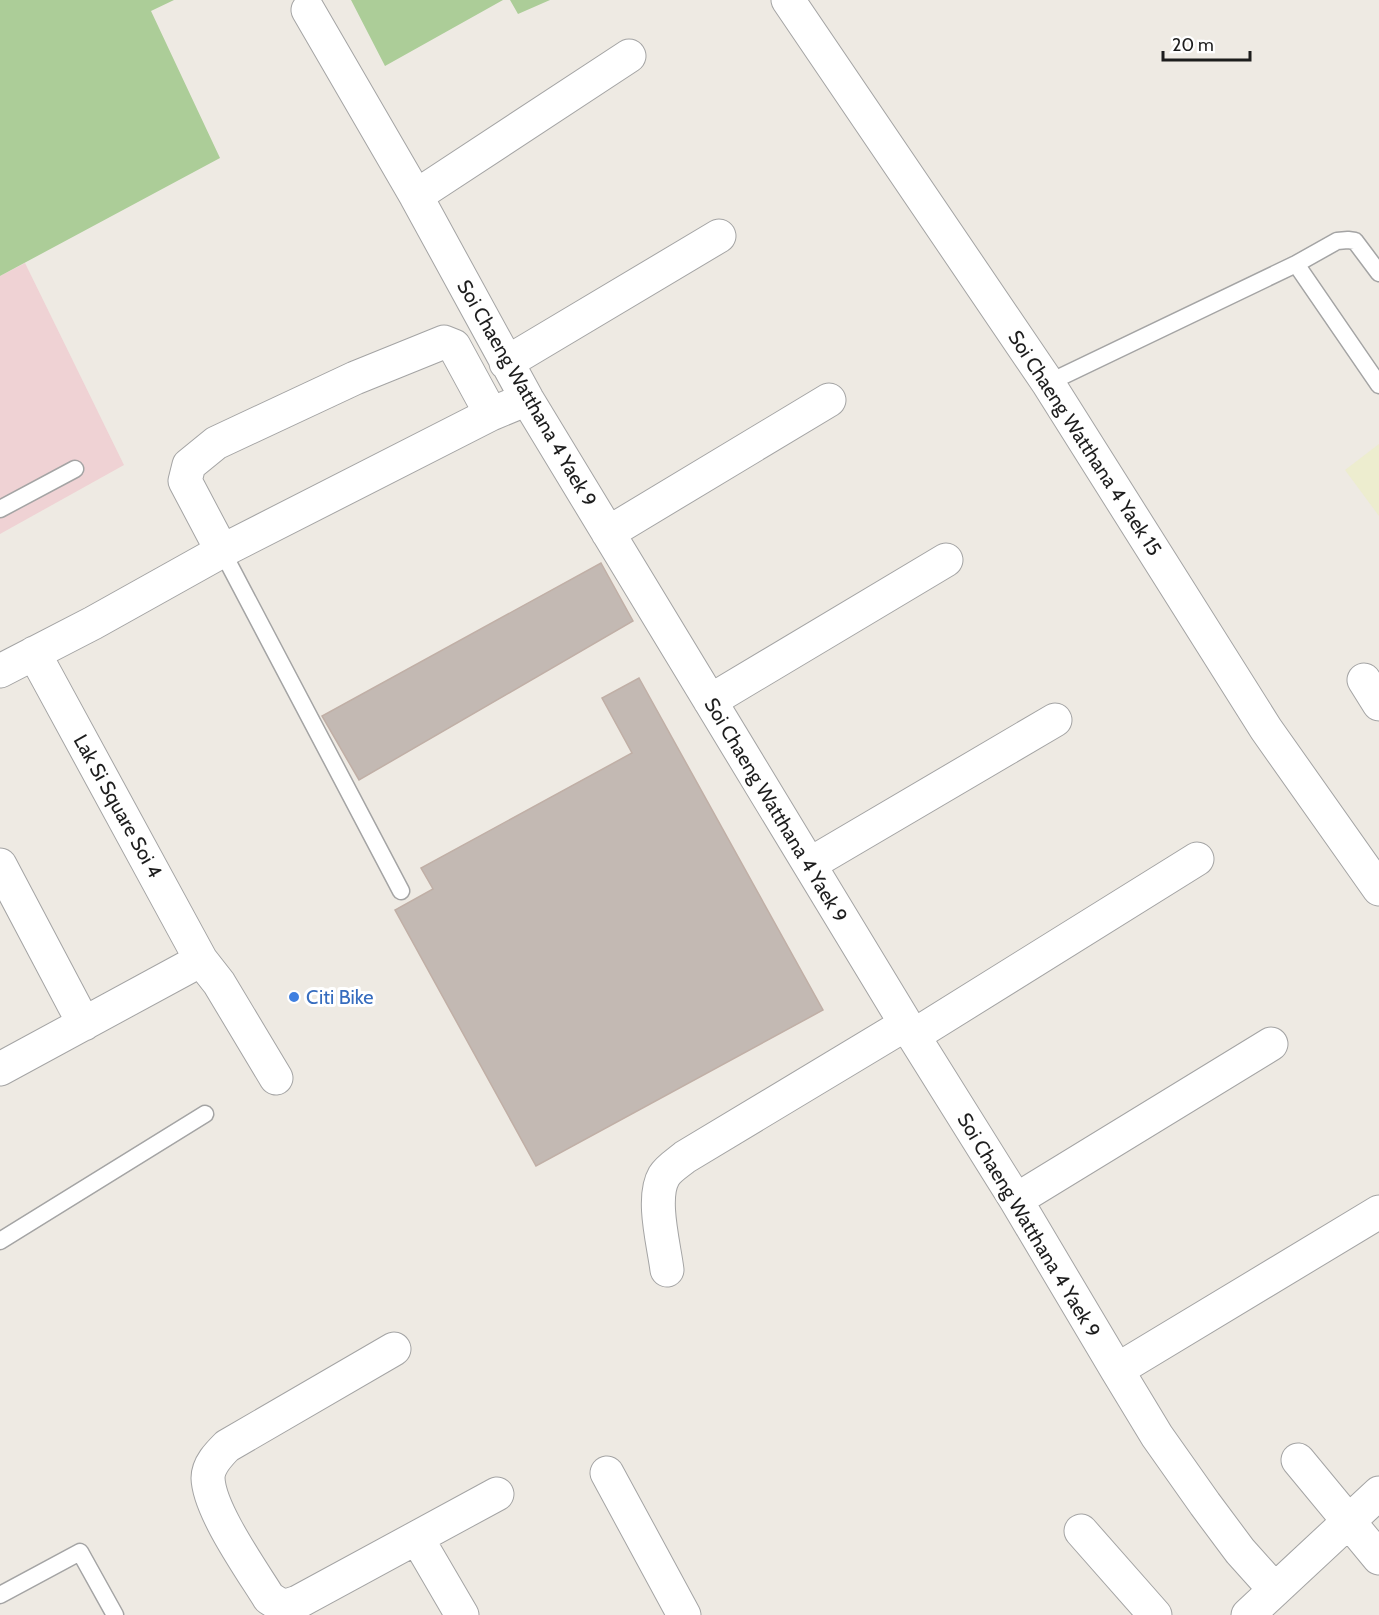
<svg xmlns="http://www.w3.org/2000/svg" width="1379" height="1615" viewBox="0 0 1379 1615" font-family="Cabin,sans-serif">
	<style>
		.commercial { fill: #efd2d4 }
		.farmland { fill: #ededcf }
		.forest { fill: #accd98 }
		.building { fill: #c3b9b3; stroke: #c0afa6; stroke-width: 1.5 }
		.lines { fill: none; stroke-linecap: round; stroke-linejoin: round }
		.lane-casing { stroke: #a4a4a4; stroke-width: 19 }
		.street-casing { stroke: #a4a4a4; stroke-width: 35 }
		.lane { stroke: #fff; stroke-width: 16 }
		.street { stroke: #fff; stroke-width: 33 }
		.shop-dot { fill: #3f7fe0; stroke: #fff; stroke-width: 2 }
		.labels { text-anchor: middle; dominant-baseline: central; stroke-width: 6; stroke-linejoin: round; paint-order: stroke }
		.street-label { font-size: 20px; fill: #1d1d1d; stroke: #fff }
		.shop-label { font-size: 20px; fill: #366cbe; stroke: #fff; text-anchor: start }
	</style>
	<rect width="100%" height="100%" fill="#eeeae3"/>
	<path class="commercial" d="M25,263L124,465L0,534V276Z"/>
	<path class="farmland" d="M1379,444V516L1345,470Z"/>
	<path class="forest" d="M0,0H174L151,11L220,158L0,276Z
		M351,0H503L385,66Z
		M510,0H550L518,14Z"/>
	<path class="building" d="M601,563L633,621L359,780L322,716Z
		M639,678L823,1010L536,1166L395,910L433,889L421,868L632,753L602,698Z"/>
	<g class="lines">
		<defs>
			<path id="lane" d="M1296,264L1379,385
				M1048,383L1296,264L1337,241L1348,240L1355,241L1379,273
				M0,509L75,469
				M222,551L401,891
				M0,1241L205,1114
				M0,1595L80,1552L115,1615"/>
			<path id="street" d="M788,0L1048,383L1266,729L1379,889
				M308,10L416,196L527,399L906,1024L1016,1200L1117,1370L1157,1436L1205,1504L1240,1551L1275,1590
				M416,196L629,56
				M506,363L719,236
				M608,533L829,400
				M222,551L185,481L189,465L216,443L355,378L444,342L454,346L491,414
				M34,653L201,960L219,983L276,1078
				M0,671L93,623L222,551L491,414L527,399
				M1364,680L1379,704
				M710,701L946,560
				M810,864L1055,720
				M0,865L84,1024
				M913,1036L1197,859
				M0,1069L201,960
				M1016,1200L1271,1044
				M667,1270C664,1245 651,1198 664,1176C669,1168 678,1163 685,1157L906,1024
				M394,1349L227,1446C219,1454 208,1465 208,1478C209,1510 251,1569 269,1598L283,1607L298,1602L497,1494
				M1117,1370L1379,1212
				M1298,1460L1379,1558
				M607,1473L684,1615
				M1081,1531L1155,1615
				M417,1538L462,1615
				M1248,1615L1379,1493"/>
		</defs>
		<use href="#lane" class="lane-casing"/>
		<use href="#street" class="street-casing"/>
		<use href="#lane" class="lane"/>
		<use href="#street" class="street"/>
	</g>
	<circle class="shop-dot" cx="294" cy="997" r="6"/>
	<g class="labels">
		<g class="street-label">
			<text transform="translate(527 393) rotate(60)">Soi Chaeng Watthana 4 Yaek 9</text>
			<text transform="translate(1085 443) rotate(57)">Soi Chaeng Watthana 4 Yaek 15</text>
			<text transform="translate(118 806) rotate(61)">Lak Si Square Soi 4</text>
			<text transform="translate(776 810) rotate(59)">Soi Chaeng Watthana 4 Yaek 9</text>
			<text transform="translate(1029 1225) rotate(59)">Soi Chaeng Watthana 4 Yaek 9</text>
		</g>
		<g class="shop-label">
			<text x="306" y="997">Citi Bike</text>
		</g>
	</g>
	<path d="M1163 51v9h87v-9" fill="none" stroke="#1d1d1d" stroke-width="3"/>
	<text x="1172" y="51" font-size="18" fill="#1d1d1d" stroke="#ffffff" stroke-width="4.5" paint-order="stroke">20 m</text>
</svg>
